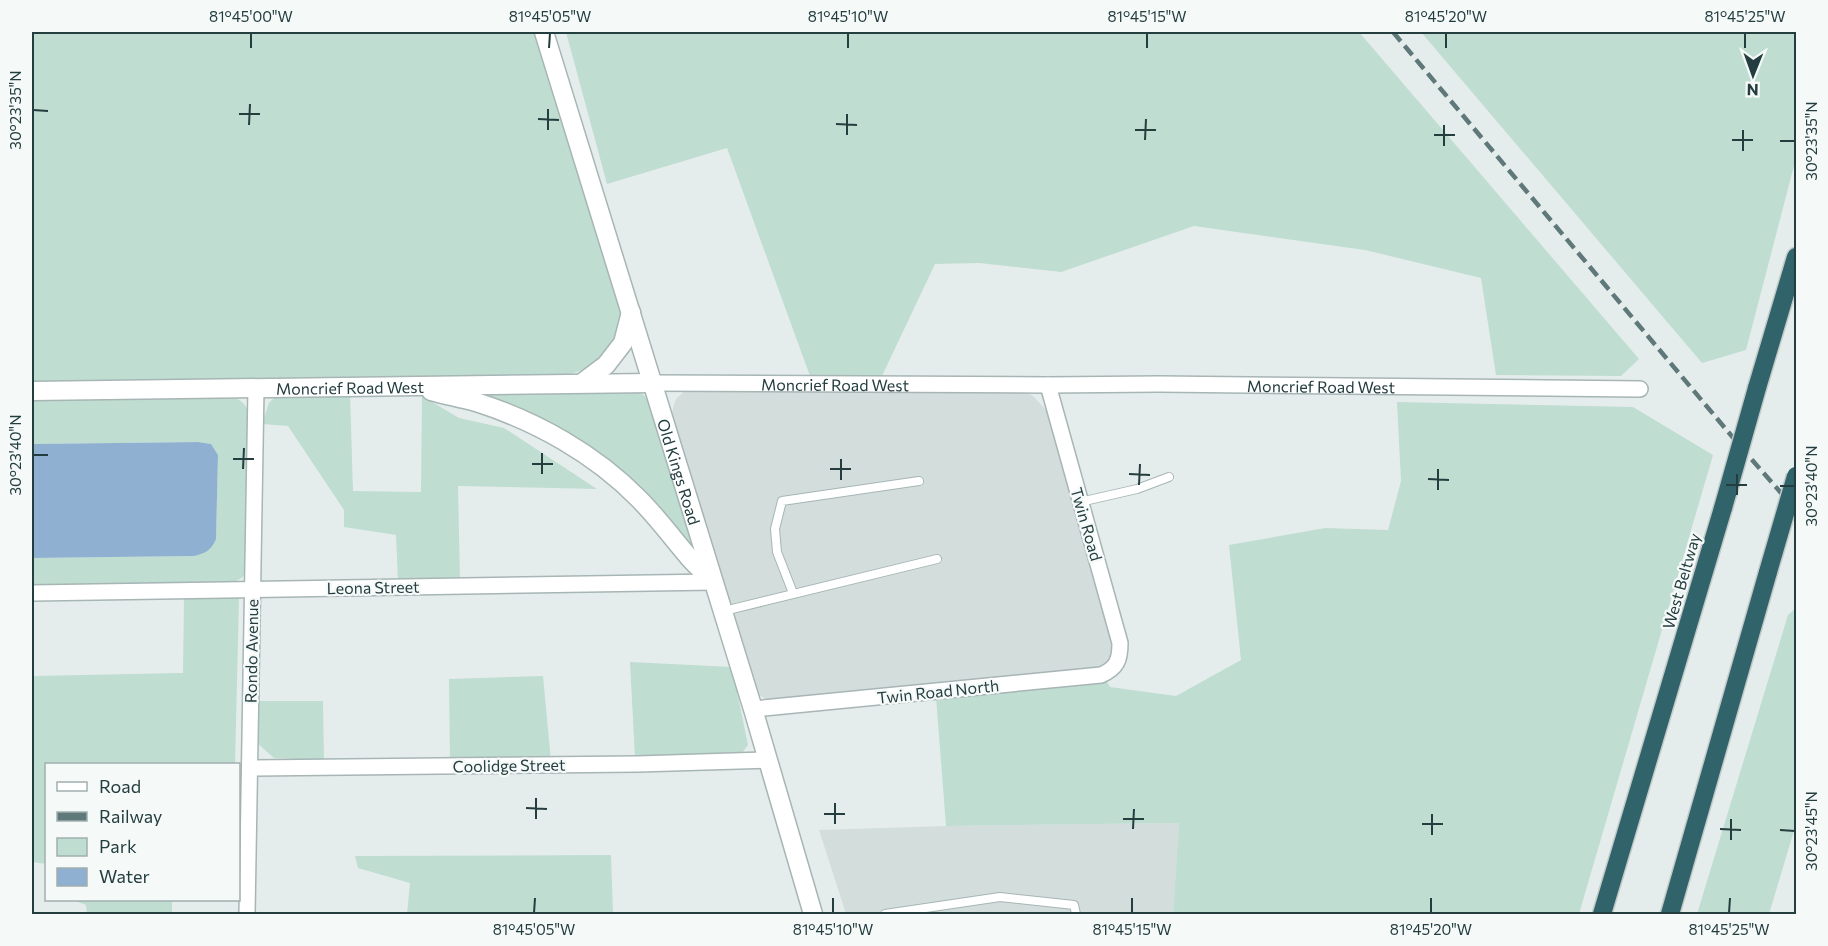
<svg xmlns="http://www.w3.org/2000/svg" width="1828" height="946" viewBox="0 0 1828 946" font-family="Commissioner,sans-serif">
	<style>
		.built { fill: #d3dddc }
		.green { fill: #bfddd1 }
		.water { fill: #8fb0d0 }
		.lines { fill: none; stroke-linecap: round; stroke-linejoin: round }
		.service-casing { stroke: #a7b5b5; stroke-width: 10 }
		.minor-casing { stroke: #a7b5b5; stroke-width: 18 }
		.tertiary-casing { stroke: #a7b5b5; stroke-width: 21 }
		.motorway-casing { stroke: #c2c9c9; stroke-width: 21 }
		.service { stroke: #fff; stroke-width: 8 }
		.minor { stroke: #fff; stroke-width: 15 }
		.tertiary { stroke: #fff; stroke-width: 18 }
		.motorway { stroke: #31636a; stroke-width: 18 }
		.rail { stroke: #5f787a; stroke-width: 4.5; stroke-dasharray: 12 6; stroke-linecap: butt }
		.motorway-bridge-casing { stroke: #c2c9c9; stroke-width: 21; stroke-linecap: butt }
		.motorway-bridge { stroke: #31636a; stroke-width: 18 }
		.ticks { fill: none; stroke: #243d3f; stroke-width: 2 }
		.labels { text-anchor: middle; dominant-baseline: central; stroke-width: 4.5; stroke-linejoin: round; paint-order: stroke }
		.street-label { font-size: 16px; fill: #243d3f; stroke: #f5faf9 }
		.neatline { fill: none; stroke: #243d3f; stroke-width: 2 }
		.ticks-label { font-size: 15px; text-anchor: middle; fill: #243d3f }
	</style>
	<rect width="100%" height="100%" fill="#e5edec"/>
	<path class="built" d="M687,389L1022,391L1033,396L1046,410L1113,645L1109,660L1091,671L770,701L757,694L671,415L676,399Z
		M1179,823L1173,914H846L819,830L946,826Z"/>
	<path class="green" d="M32,32H536L621,309L618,332L605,355L589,368L564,376L32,383Z
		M566,32H1359L1639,359L1621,376L1496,375L1481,278L1365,250L1194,226L1061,272L979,263L935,264L881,378L810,376L727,148L607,184Z
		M1421,32H1796V158L1746,350L1702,363Z
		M634,390L644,395L652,405L696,551L694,553L640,491L466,392Z
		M350,394L353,491L421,492L422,396L459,418L504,428L597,489L458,486L460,582H398L396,535L344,527V510L288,426L262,424L269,403L277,395Z
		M230,396C243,400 246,405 251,417L247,569L243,577L231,584L32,588V558L194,556L216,539L218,455L211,444L198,442L32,444V398Z
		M1397,402L1633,407L1713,455L1579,914H1173L1179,823L946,826L936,697L1106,680L1110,687L1176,696L1241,660L1229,545L1325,528L1388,530L1401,481Z
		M184,596L239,598L235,764H46V864L32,862V676L183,673Z
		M1796,608V824L1769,914H1697L1788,615Z
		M630,662L732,667L748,745L740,756L635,758Z
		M543,676L551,761L450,762L449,679Z
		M256,701H323L324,760L274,758L256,742Z
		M611,855L613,914H407L410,883L358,868L355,856Z
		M73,900H172V914H87L86,905Z"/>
	<path class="water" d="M198,442L211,444L218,455L216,539C211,551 205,553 194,556L32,558V444Z"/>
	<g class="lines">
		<defs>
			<path id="service" d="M1080,502L1137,489L1169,477
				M793,593L777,552L775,529L782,501L919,481
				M724,611L937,559
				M885,914L1000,897L1074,905L1076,914"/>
			<g id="minor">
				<path id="s1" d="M652,383L1048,385L1159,384L1640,389"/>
				<path d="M32,593L714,582"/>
				<path d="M753,709L1101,675C1117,668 1120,660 1120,643L1048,385"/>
				<path d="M250,768L638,764L768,760"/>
				<path d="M247,914L256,388"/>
			</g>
			<g id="tertiary">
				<path id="s2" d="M544,32L753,709L813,914"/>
				<path d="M582,383L606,365L623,343L631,312"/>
				<path id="s3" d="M32,391L652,383"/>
				<path d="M431,391C446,395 461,398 476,402C536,421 595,454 639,499C656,516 671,536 687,555C694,564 704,572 712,581"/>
			</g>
			<path id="motorway" d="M1757,388L1796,257
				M1602,914L1723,508
				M1670,914L1768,572"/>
		</defs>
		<use href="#service" class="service-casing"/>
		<use href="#minor" class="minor-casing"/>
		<use href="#tertiary" class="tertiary-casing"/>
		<use href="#motorway" class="motorway-casing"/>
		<use href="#service" class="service"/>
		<use href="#minor" class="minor"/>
		<use href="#tertiary" class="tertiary"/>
		<use href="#motorway" class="motorway"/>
		<path class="rail" d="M1393,32L1740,446L1796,510"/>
		<defs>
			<path id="motorway-bridge" d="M1723,508L1757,388
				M1768,572L1796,476"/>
		</defs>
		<use href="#motorway-bridge" class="motorway-bridge-casing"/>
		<use href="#motorway-bridge" class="motorway-bridge"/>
	</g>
	<path class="ticks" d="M251,48V33M549,48L550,33M848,48V33M1147,48V33M1446,48V33M1745,48V33M33,110L48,111M239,114H260M538,119L559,120M836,124L857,125M249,125L250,104M548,130V109M1135,130H1156M847,135V114M1434,135H1455M1145,140L1146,119M1732,140H1753M1780,141H1795M1444,146V125M1743,151V130M33,455H48M233,459H254M532,464H553M243,469L244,448M830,469H851M542,474V453M1129,474L1150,475M1428,479L1449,480M841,480V459M1139,485L1140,464M1726,485H1747M1780,486H1795M1438,490V469M1737,495V474M526,808L547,809M824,814H845M536,819V798M1123,819H1144M835,824V803M1422,824H1443M1133,829L1134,809M1720,829L1741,830M1780,830L1795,831M1432,835V814M1731,840V819M534,913L535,898M833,913V898M1132,913V898M1431,913V898M1729,913L1730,898"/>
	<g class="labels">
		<g class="street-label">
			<text stroke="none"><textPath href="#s1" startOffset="183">Moncrief Road West</textPath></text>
			<text stroke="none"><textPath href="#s3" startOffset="318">Moncrief Road West</textPath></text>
			<text stroke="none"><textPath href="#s1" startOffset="669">Moncrief Road West</textPath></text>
			<text stroke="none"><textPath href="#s2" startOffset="460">Old Kings Road</textPath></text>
			<text transform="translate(1087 524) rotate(74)">Twin Road</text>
			<text transform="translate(1681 581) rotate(-74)">West Beltway</text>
			<text transform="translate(373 587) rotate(-1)">Leona Street</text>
			<text transform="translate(251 651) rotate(-89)">Rondo Avenue</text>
			<text transform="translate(938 691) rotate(-6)">Twin Road North</text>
			<text transform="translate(509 765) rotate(-1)">Coolidge Street</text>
		</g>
	</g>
	<rect width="1828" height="946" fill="none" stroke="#f5faf9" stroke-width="66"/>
	<rect x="45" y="763" width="195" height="138" fill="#f5faf9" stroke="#a1aeaf" stroke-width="1.5"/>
	<rect x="57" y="782" width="30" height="9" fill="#ffffff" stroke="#a1aeaf" stroke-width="1.5"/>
	<text x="99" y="793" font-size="18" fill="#243d3f">Road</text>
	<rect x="57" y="812" width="30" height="9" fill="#5f787a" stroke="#a1aeaf" stroke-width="1.5"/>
	<text x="99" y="823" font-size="18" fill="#243d3f">Railway</text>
	<rect x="57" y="838" width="30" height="18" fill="#bfddd1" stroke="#a1aeaf" stroke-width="1.5"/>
	<text x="99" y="853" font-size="18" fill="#243d3f">Park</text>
	<rect x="57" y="868" width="30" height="18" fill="#8fb0d0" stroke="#a1aeaf" stroke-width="1.5"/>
	<text x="99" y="883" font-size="18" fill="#243d3f">Water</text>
	<g transform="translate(1753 75) rotate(181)" stroke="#f5faf9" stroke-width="4.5" paint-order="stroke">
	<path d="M0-4.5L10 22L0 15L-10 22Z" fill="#243d3f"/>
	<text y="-9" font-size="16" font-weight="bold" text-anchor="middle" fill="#243d3f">N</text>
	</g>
	<rect x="33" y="33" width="1762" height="880" class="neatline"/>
	<g class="ticks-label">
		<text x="251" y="22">81°45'00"W</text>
		<text x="550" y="22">81°45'05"W</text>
		<text x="848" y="22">81°45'10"W</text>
		<text x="1147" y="22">81°45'15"W</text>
		<text x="1446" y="22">81°45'20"W</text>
		<text x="1745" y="22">81°45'25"W</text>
		<text transform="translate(16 110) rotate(-90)" y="5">30°23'35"N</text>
		<text transform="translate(1812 141) rotate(-90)" y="5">30°23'35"N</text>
		<text transform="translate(16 455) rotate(-90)" y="5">30°23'40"N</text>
		<text transform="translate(1812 486) rotate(-90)" y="5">30°23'40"N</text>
		<text transform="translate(1812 831) rotate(-90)" y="5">30°23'45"N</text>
		<text x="534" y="935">81°45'05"W</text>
		<text x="833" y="935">81°45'10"W</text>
		<text x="1132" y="935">81°45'15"W</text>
		<text x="1431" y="935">81°45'20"W</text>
		<text x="1729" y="935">81°45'25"W</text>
	</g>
</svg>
